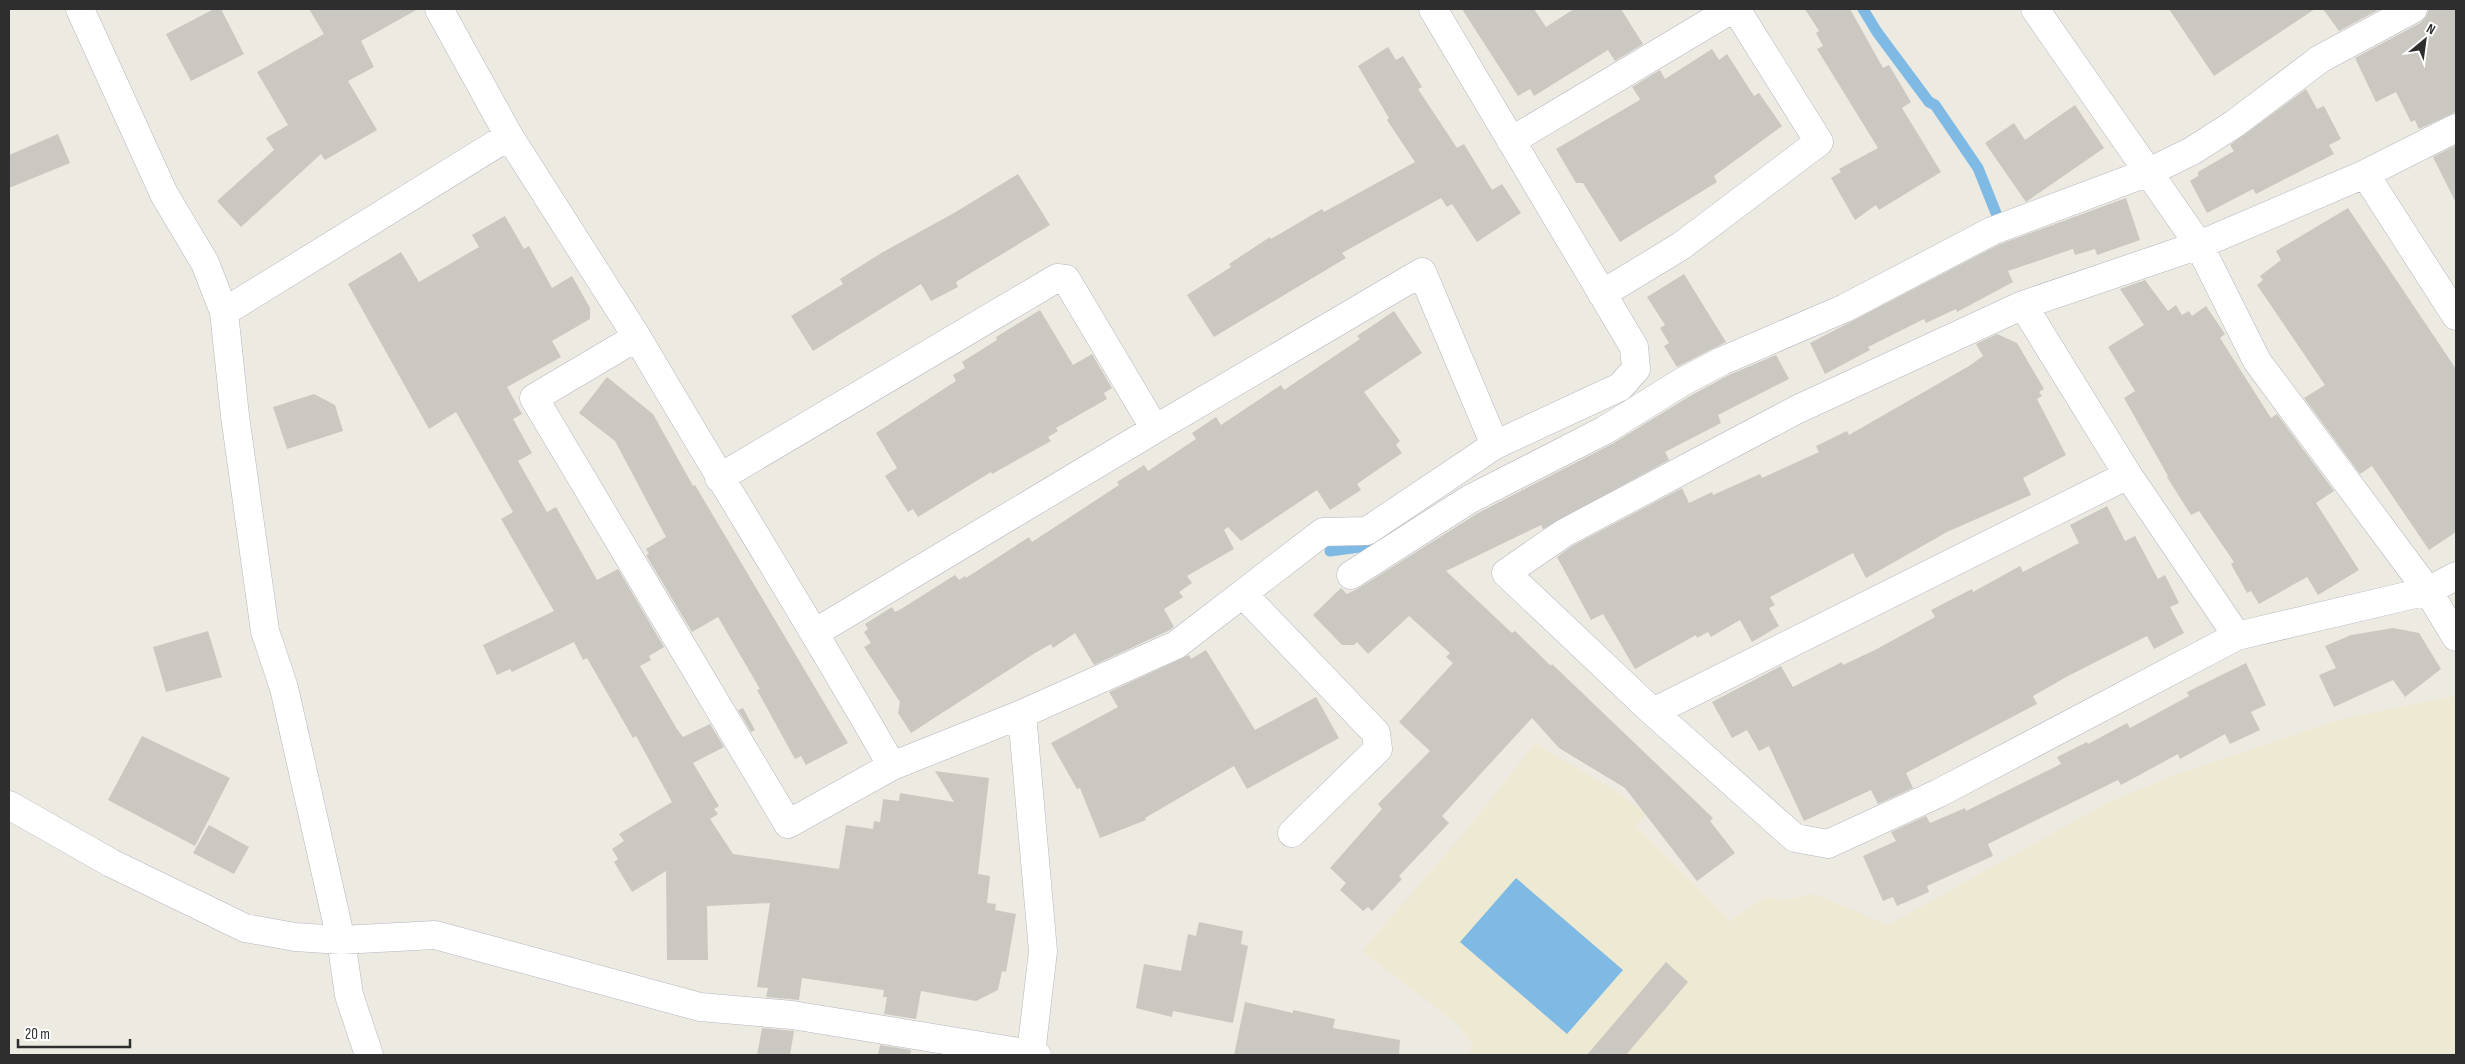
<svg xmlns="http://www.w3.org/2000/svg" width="2465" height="1064" viewBox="0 0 2465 1064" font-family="'Sofia Sans Condensed',sans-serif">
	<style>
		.education { fill: #ede9d3 }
		.water { fill: #7fbae5 }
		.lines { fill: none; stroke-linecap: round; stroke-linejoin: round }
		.stream { stroke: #7fbae5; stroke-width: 11 }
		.building { fill: #cac8c0 }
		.minor-casing { stroke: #b5b5c0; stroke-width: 29 }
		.minor { stroke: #fff; stroke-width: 28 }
	</style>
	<rect width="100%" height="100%" fill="#edeae2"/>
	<path class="education" d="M2454,696L2456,698V1055H1468L1472,1044L1456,1023L1362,951L1469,827L1535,743L1611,788L1646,813L1636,826L1730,921L1766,897L1783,900L1815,894L1888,925L2107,803L2172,776L2338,720Z"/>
	<path class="water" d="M1516,878L1623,970L1567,1034L1460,942Z"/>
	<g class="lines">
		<path class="stream" d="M1863,9L1877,32L1929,102L1935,105L1978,168L1996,213
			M1330,551L1374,545L1384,539"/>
	</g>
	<path class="building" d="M214,9H221L244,54L191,81L166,34Z
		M309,9H418L361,41L374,67L348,81L377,130L325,160L321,154L241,227L217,201L274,150L266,138L288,125L257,72L324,34Z
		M1462,9H1534L1546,27L1574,9H1621L1643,44L1615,61L1608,50L1534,96L1530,89L1518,96Z
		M1805,9H1850L1883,68L1889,65L1911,102L1902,108L1941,172L1879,210L1876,205L1855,220L1831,178L1841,172L1839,169L1878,148L1817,49L1823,46L1816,33L1819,31Z
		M2169,9H2315L2214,76Z
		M2323,9H2380L2339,31Z
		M2429,9H2456V112L2419,129L2415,120L2411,122L2396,92L2376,102L2355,58L2420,23L2426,17Z
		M1388,47L1396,60L1403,56L1422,87L1418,89L1457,148L1464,144L1492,190L1502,184L1521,213L1477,242L1452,204L1447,207L1441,198L1342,253L1346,258L1214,337L1187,295L1231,267L1229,264L1270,237L1271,239L1322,209L1324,212L1415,162L1387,120L1389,118L1358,66Z
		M1712,49L1719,60L1727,54L1754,96L1759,93L1782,126L1714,176L1717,182L1620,242L1583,183H1576L1556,149L1638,101L1640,99L1632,87L1660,70L1665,79Z
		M2306,89L2317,109L2324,106L2341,139L2329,145L2334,154L2256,194L2253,189L2207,213L2190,181L2198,176V172L2234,151L2230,145Z
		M2075,105L2104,148L2026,202L1985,143L2014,123L2025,140Z
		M58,134L70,163L9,188V155Z
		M2456,145V203L2433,157Z
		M1018,174L1050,225L956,282L958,287L931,301L921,284L813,351L791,316L843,284L840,279L883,252L954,213Z
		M2126,198L2140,240L2097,255L2095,249L2075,255L2073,249L2008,271L2013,282L1957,312L1956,309L1926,323L1924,319L1868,347L1870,350L1825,374L1810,343L1998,245Z
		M2348,208L2456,369V532L2429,550L2372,466L2360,474L2304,398L2325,385L2257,285L2263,280L2260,276L2281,260L2276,251Z
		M505,216L524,249L529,246L552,288L572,276L590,308V319L552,341L561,357L507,387L522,414L513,419L532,453L518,461L547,512L556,507L597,580L618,569L664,647L649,656L651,660L640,666L677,729L683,737L710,724L724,747L693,763L719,806L714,809L718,814L710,819L733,854L839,869L846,825L873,829L874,821L880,822L883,799L899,801L900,793L954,802L935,771L989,778L978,874L990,876L987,903L996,904L995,910L1016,914L1006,972L1002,971L998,990L976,1001L921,991L916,1019L884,1014L887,997H883L884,990L802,978L799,1000L766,997L768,988L757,987L770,903L707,906L708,960H667L666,871L632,892L614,862L618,859L612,849L624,841L619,834L672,802L636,736L633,738L587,658L583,660L574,642L512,672L510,669L497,675L483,645L554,611L501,519L513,512L456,412L429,429L348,284L401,252L419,282L479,247L472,235Z
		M1684,274L1726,342L1677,367L1664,346L1669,343L1660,328L1665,325L1647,297Z
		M2145,280L2168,311L2176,305L2182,315L2189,311L2192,316L2206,306L2225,334L2220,338L2271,418L2277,414L2334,491L2316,503L2359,570L2318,595L2307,577L2259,604L2251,591L2247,593L2231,564L2234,562L2199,511L2191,515L2167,477L2168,476L2124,398L2135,391L2108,347L2144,325L2120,289Z
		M1040,310L1073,365L1092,354L1112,388L1104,393L1107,399L1056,428L1058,431L1048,437L1051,441L992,474L991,472L918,517L913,509L908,512L885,476L897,468L876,433L956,381L953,375L965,368L962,362L997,340L996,337Z
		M1394,311L1422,353L1364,392L1400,441L1396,445L1402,453L1357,484L1361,490L1330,510L1317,490L1241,541L1228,527L1224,530L1234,549L1187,576L1192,583L1179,592L1183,597L1164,609L1174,627L1168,631L1094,665L1075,633L1053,648L1051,644L1035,653L911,733L898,713L900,702L864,647L871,643L864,632L868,629L865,624L892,607L895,612L901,609L955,575L959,580L965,576L966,578L1029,537L1032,542L1119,485L1117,482L1144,465L1148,471L1196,439L1192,433L1216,417L1221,425L1281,385L1284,390L1360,339L1357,336Z
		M1997,334L2017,343L2044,389L2039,392L2042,396L2037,399L2066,455L2023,478L2031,495L1947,532L1866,578L1853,553L1770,597L1775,605L1769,608L1779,626L1752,642L1740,620L1711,637L1708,632L1697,638L1696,635L1635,669L1603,614L1591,620L1557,557L1572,546L1682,488L1689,503L1712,492L1713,495L1760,474L1762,478L1819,452L1816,446L1847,431L1849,435L1969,366L1983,356L1976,344Z
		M1776,355L1789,379L1718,415L1721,423L1665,452L1669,460L1543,529L1541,525L1446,571L1512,633L1515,631L1551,666L1552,664L1713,818L1710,821L1735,853L1697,881L1625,788L1559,748L1532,718L1442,816L1449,823L1399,876L1402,879L1372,911L1368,907L1363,911L1340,890L1346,883L1330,868L1382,809L1378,804L1430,751L1399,722L1453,663L1446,657L1450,653L1409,616L1368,654L1357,642L1354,645H1342L1313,615L1341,588L1347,594L1359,588L1478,513L1612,444L1690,396L1729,375Z
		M607,377L653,414L693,486L695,485L848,743L806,765L801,756L795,759L757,690L760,689L718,617L692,632L646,555L649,554L646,549L666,537L615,441L579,413Z
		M314,394L335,405L343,431L287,449L273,407Z
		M2107,506L2125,541L2135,536L2158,579L2165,575L2179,603L2170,607L2184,633L2154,649L2147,636L2068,676L2033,696L2037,704L1906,773L1913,788L1878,804L1871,790L1804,821L1769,746L1759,751L1747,730L1732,738L1712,702L1781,666L1793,687L1842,662L1843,665L1875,650L1935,617L1931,610L1972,589L1973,592L2020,566L2023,572L2079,543L2070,525Z
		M2393,628L2419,633L2441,669L2405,697L2393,680L2334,707L2319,675L2336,668L2325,646L2351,635Z
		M208,631L222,677L166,692L153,647Z
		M1206,650L1255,730L1316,697L1339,738L1247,789L1234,766L1145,818L1146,820L1100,838L1080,788L1077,789L1051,743L1118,707L1109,692L1189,655L1191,659Z
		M2246,663L2266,705L2251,712L2260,730L2230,744L2225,734L2180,759L2178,754L2121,785L2118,780L1988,844L1993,856L1927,886L1929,892L1897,906L1893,897L1883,901L1863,856L1896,841L1891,832L1926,816L1930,823L1965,808L1966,811L2061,764L2057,757L2087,742L2088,744L2127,723L2130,728L2189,696L2187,692Z
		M743,708L755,730L751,732L738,710Z
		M142,736L230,778L195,846L108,800Z
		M209,825L249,847L234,874L193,853Z
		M1199,922L1243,931L1241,944L1248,946L1233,1023L1173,1011L1172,1017L1136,1008L1144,964L1181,971L1188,934L1196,936Z
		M1666,962L1688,982L1626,1055H1587Z
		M1245,1002L1293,1013V1010L1335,1019L1333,1028L1400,1040L1399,1055H1234Z
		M762,1028L794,1031L790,1055H757Z
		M880,1045L911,1050L910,1055H878Z"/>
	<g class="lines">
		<defs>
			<path id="minor" d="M80,9L164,194L205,263L224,312L235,416L265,631L284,688L341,940L349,995L369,1055
				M439,9L509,136L637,337
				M2035,9L2199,245L2257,361L2428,591L2456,637
				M2456,128L2365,174L2199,245L2023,305L1796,410L1564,533L1506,573L1653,712L1795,838L1828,844L1939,793L2237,636L2428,591L2456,576
				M1511,141L1732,9
				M2365,174L2456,316
				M1602,294L1681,246L1819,142L1736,9
				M2023,305L2128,475L2237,636
				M224,312L509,136
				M719,478L1057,278L1066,279L1155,429L1422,272L1495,445
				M1351,575L1470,499L1605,430L1682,382L1722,361L1845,308L1992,231L2149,172L2192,151L2234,124L2320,59L2413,9
				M1243,594L1376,733L1378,749L1292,833
				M816,632L1155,429
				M1653,712L2128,475
				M1022,714L1043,951L1031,1054
				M892,766C810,622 721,481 637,337L534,398L788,824L892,766L1022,714L1176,645L1323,532L1367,531L1495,445L1620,387L1636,369L1634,347L1433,9
				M9,805L111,863L245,928L295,937L341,940L435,935L700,1007L792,1015L1037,1055"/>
		</defs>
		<use href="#minor" class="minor-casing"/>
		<use href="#minor" class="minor"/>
	</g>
	<rect width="2465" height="1064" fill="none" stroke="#2e2e2e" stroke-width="20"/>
	<g transform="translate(2425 40) rotate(29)" stroke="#ffffff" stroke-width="4" paint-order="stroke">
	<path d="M0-4L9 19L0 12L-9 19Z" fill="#2e2e2e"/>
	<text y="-8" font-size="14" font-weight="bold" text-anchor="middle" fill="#2e2e2e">N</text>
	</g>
	<path d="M18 1039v8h112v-8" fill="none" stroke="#2e2e2e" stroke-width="2.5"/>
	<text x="25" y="1039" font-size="15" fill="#2e2e2e" stroke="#ffffff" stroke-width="4" paint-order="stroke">20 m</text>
</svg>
